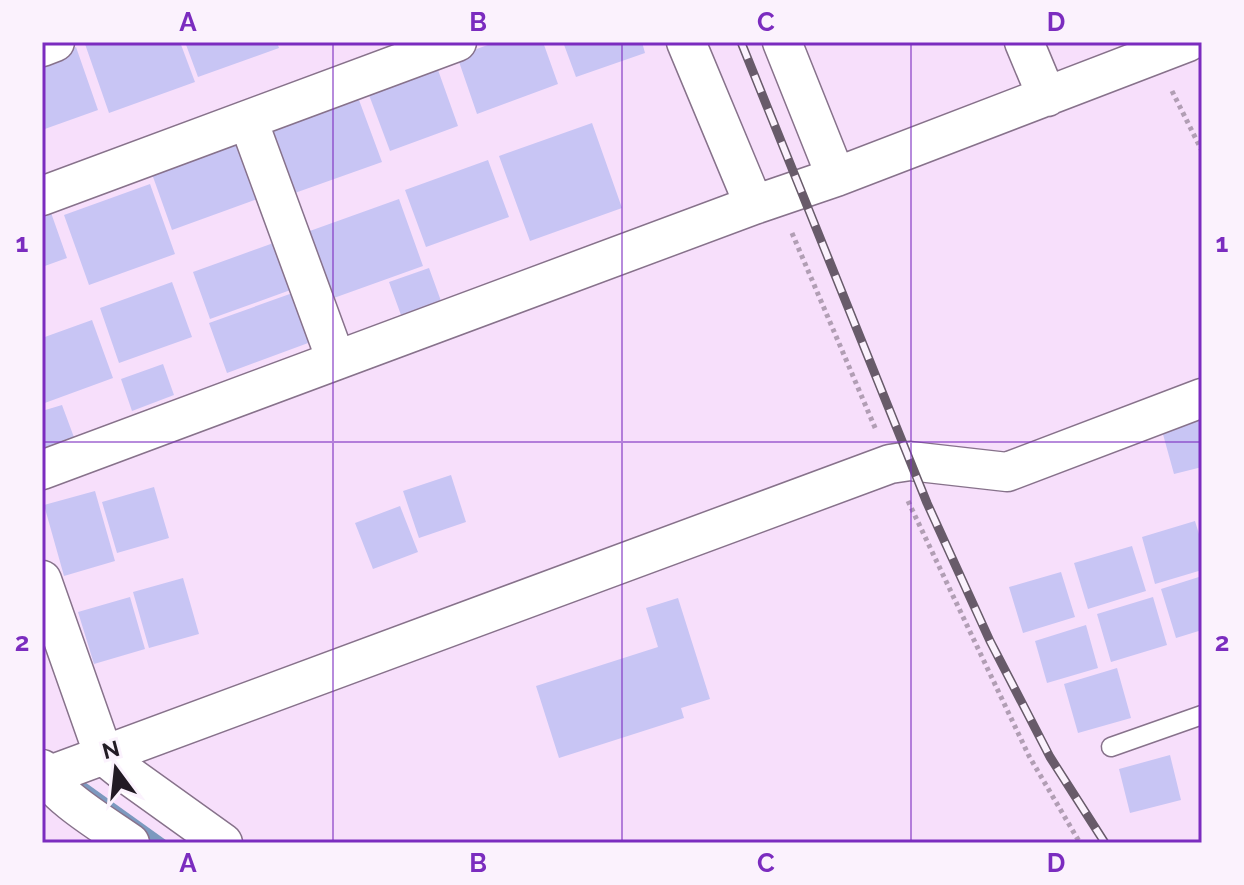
<svg xmlns="http://www.w3.org/2000/svg" width="1244" height="885" viewBox="0 0 1244 885" font-family="Raleway,sans-serif">
	<style>
		.water { fill: #7c99bf }
		.building { fill: #c8c5f4 }
		.lines { fill: none; stroke-linecap: round; stroke-linejoin: round }
		.lane-casing { stroke: #87728b; stroke-width: 21 }
		.street-casing { stroke: #87728b; stroke-width: 41 }
		.path { stroke: #b19eb4; stroke-width: 5; stroke-dasharray: 4 4; stroke-linecap: butt }
		.lane { stroke: #fff; stroke-width: 18 }
		.street { stroke: #fff; stroke-width: 38 }
		.rail-casing { stroke: #685b6a; stroke-width: 9 }
		.rail { stroke: #fbf2fd; stroke-width: 6; stroke-dasharray: 18; stroke-linecap: butt }
		.grid { fill: none; stroke: #7b2cbf; stroke-width: 2; stroke-opacity: 0.55 }
		.neatline { fill: none; stroke: #7b2cbf; stroke-width: 3 }
		.grid-label { font-size: 26px; text-anchor: middle; font-weight: bold; fill: #7b2cbf }
	</style>
	<rect width="100%" height="100%" fill="#f7dffb"/>
	<path class="water" d="M82,780L170,843H151L70,786Z"/>
	<path class="building" d="M89,42H180L195,82L109,113L85,44Z
		M185,42H277L279,48L198,77Z
		M496,42H543L558,84L477,114L457,56Z
		M563,42H642L645,53L576,77Z
		M76,47L98,110L42,130V59Z
		M438,70L458,126L390,151L369,95Z
		M359,100L382,162L292,194L269,132Z
		M592,123L622,208L530,241L499,156Z
		M243,141L263,197L172,230L152,174Z
		M488,160L509,217L426,247L405,190Z
		M150,184L175,254L89,285L64,215Z
		M399,199L423,266L331,299L307,232Z
		M49,207L67,258L42,267V209Z
		M279,241L296,288L210,319L193,272Z
		M429,268L441,301L401,315L389,282Z
		M172,282L192,337L119,363L100,308Z
		M301,290L319,339L227,373L209,323Z
		M92,320L113,378L42,404V338Z
		M163,364L174,395L132,411L121,379Z
		M62,405L75,440L42,452V411Z
		M1202,416V467L1174,474L1161,427Z
		M451,475L466,522L419,538L403,491Z
		M154,487L169,538L117,553L102,502Z
		M95,491L115,561L64,576L44,505Z
		M400,506L418,552L373,569L355,523Z
		M1195,521L1202,544V570L1155,584L1142,537Z
		M1132,546L1146,591L1088,609L1074,563Z
		M1061,572L1075,617L1023,633L1009,587Z
		M1202,576V630L1176,638L1161,589Z
		M183,578L199,634L149,648L133,592Z
		M130,597L145,649L94,664L78,612Z
		M1153,597L1167,645L1111,662L1097,614Z
		M678,598L710,699L681,708L684,718L559,758L536,686L658,647L646,608Z
		M1086,625L1098,668L1047,683L1035,641Z
		M1117,668L1131,718L1078,733L1064,684Z
		M1170,755L1181,800L1130,813L1119,769Z"/>
	<g class="lines">
		<defs>
			<path id="lane" d="M1111,747L1202,715"/>
			<path id="street" d="M686,42L754,205
				M782,42L836,177
				M1024,42L1047,97
				M42,47L55,42
				M248,120L336,360
				M42,196L457,42
				M42,470L754,205L836,177L1188,42
				M42,580L104,756L124,772L223,843
				M42,769C53,795 106,826 130,843
				M42,778L890,464L910,461L1007,472L1202,398"/>
		</defs>
		<use href="#lane" class="lane-casing"/>
		<use href="#street" class="street-casing"/>
		<path class="path" d="M1172,91L1202,151
			M792,233L876,430
			M908,501L1029,756L1080,843"/>
		<use href="#lane" class="lane"/>
		<use href="#street" class="street"/>
		<defs>
			<path id="rail" d="M741,42L927,503L990,641L1050,757L1105,843"/>
		</defs>
		<use href="#rail" class="rail-casing"/>
		<use href="#rail" class="rail"/>
	</g>
	<path class="grid" d="M333,42V843M622,42V843M911,42V843M42,442H1202"/>
	<rect width="1244" height="885" fill="none" stroke="#fbf2fd" stroke-width="88"/>
	<g transform="translate(116 769) rotate(345)" stroke="#fbf2fd" stroke-width="6" paint-order="stroke">
	<path d="M0-6L14 30L0 20L-14 30Z" fill="#221a24"/>
	<text y="-12" font-size="22" font-weight="bold" text-anchor="middle" fill="#221a24">N</text>
	</g>
	<rect x="44" y="44" width="1156" height="797" class="neatline"/>
	<g class="grid-label">
		<text x="188" y="31">A</text>
		<text x="478" y="31">B</text>
		<text x="766" y="31">C</text>
		<text x="1056" y="31">D</text>
		<text x="22" y="252">1</text>
		<text x="1222" y="252">1</text>
		<text x="22" y="651">2</text>
		<text x="1222" y="651">2</text>
		<text x="188" y="872">A</text>
		<text x="478" y="872">B</text>
		<text x="766" y="872">C</text>
		<text x="1056" y="872">D</text>
	</g>
</svg>
